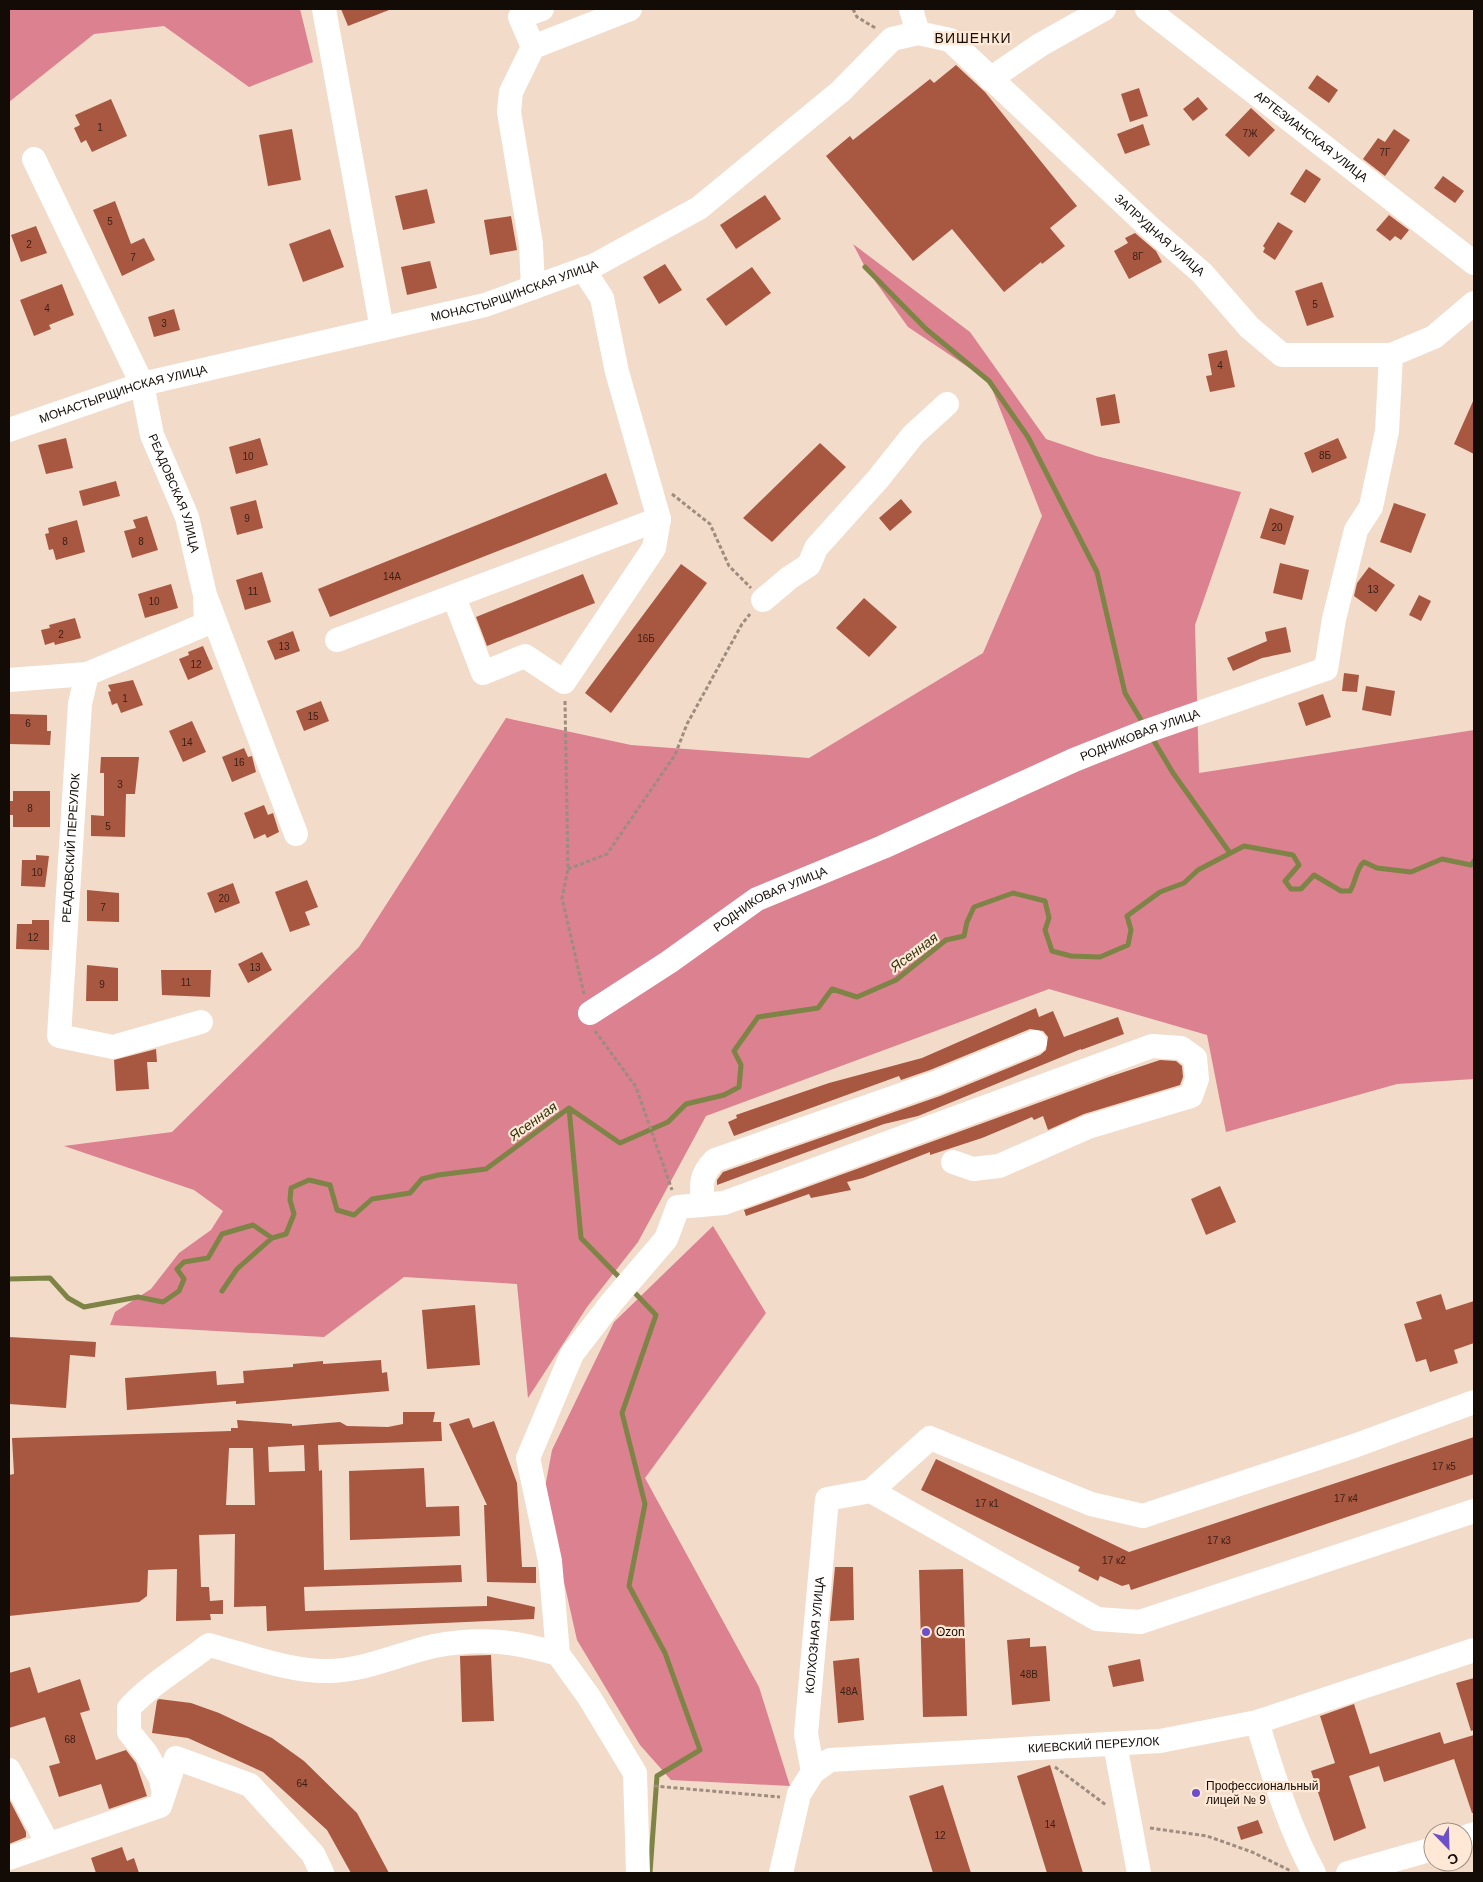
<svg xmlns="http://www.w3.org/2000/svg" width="1483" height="1882" viewBox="0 0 1483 1882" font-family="Arial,sans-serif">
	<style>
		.forest { fill: #db8190 }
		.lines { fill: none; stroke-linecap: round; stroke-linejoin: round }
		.stream { stroke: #7d8446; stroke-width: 5 }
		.building { fill: #a85741; fill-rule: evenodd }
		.path { stroke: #9d8c7f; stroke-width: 3; stroke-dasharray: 4 2.5; stroke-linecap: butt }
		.minor { stroke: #fff; stroke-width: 24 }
		.poi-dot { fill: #6b50c9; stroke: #ffe9d6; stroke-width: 2 }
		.labels { text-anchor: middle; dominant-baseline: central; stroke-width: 4.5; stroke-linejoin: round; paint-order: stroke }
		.number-label { font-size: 10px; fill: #381f15 }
		.street-label { font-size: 12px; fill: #130c06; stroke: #ffe9d6 }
		.poi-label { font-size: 12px; fill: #130c06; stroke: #ffe9d6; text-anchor: start }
		.neighbourhood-label { font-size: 14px; letter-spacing: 1px; fill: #130c06; stroke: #ffe9d6 }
		.water-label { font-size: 14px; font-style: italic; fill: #2e330e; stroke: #ffe9d6 }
	</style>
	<rect width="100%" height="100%" fill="#f2dbc9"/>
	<path class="forest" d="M9,9H300L313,62L249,87L164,26L94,34L9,102Z
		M853,244L970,332L1046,439L1096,456L1241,492L1195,625L1199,773L1474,730V1079L1397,1084L1226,1132L1207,1035L1049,989L706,1116L638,1242L587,1307L528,1398L517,1284L404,1277L324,1337L110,1325L115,1312L151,1289L179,1253L211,1230L223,1211L194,1190L64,1146L172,1132L359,947L506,718L631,745L809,758L983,653L1042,516L989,381L908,327L865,267Z
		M713,1226L766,1313L645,1478L759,1687L790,1786L671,1780L640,1745L577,1640L544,1493L552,1450L614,1322Z"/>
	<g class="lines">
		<path class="stream" d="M865,267L926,329L989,381L1028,437L1097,572L1125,693L1144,725
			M1151,736L1173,773L1230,853
			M569,1108L581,1238L622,1280
			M9,1279L50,1278L68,1298L84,1307L138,1297L163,1302L179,1291L184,1279L177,1269L184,1262L208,1258L222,1234L253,1225L272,1238L286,1234L294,1214L290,1200L291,1188L309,1180L330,1185L337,1210L354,1215L372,1199L410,1193L422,1179L438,1175L486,1169L569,1108L620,1143L668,1122L686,1104L724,1095L739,1087L741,1065L734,1051L758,1017L818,1008L832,989L857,997L896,980L946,940L964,936L967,922L974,907L1013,893L1045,901L1049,918L1045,930L1052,951L1071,956L1100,957L1128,945L1131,930L1127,916L1160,892L1184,883L1198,870L1244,846L1293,855L1299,865L1285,881L1291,889H1301L1314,875L1341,891H1350C1356,882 1356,868 1364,862L1377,868L1411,872L1442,859L1471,865L1474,861
			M632,1290L656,1315L622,1413L645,1504L629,1586L665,1653L700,1750L657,1776L650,1873
			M222,1291L237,1269L272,1238"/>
	</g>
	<path class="building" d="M341,9H389V10L348,26Z
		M956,65L985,92L1077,206L1050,228L1065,246L1042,264L1041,262L1004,292L952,229L913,261L826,156L850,136L853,140L930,79L934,83Z
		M1317,75L1338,90L1329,103L1308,88Z
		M1139,88L1148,116L1130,122L1121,94Z
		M1198,97L1208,109L1193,121L1183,109Z
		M111,99L127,136L92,152L86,140L81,143L74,128L80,125L75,115Z
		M1251,108L1275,130L1249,157L1225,135Z
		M1143,124L1150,145L1125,154L1117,134Z
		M292,129L301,180L268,186L259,135Z
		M1394,129L1410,140L1385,176L1363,159L1378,138L1385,142Z
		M1306,169L1321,179L1305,203L1290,194Z
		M1443,176L1464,191L1455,203L1434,188Z
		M427,189L435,223L403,230L395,196Z
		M765,195L781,219L736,249L720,225Z
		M115,201L131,244L144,238L155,260L122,276L93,210Z
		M1389,215L1409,230L1401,240L1395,236L1390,241L1376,230Z
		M511,216L517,250L490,255L484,220Z
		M1278,222L1293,231L1275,260L1263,252L1265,248L1263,246Z
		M36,226L47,253L21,262L11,235Z
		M330,229L344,267L303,282L289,244Z
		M1135,233L1156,251L1162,262L1129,279L1114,251L1128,243L1125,238Z
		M430,261L437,288L407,295L401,267Z
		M665,264L682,290L659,304L643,277Z
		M752,267L771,293L726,326L706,299Z
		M1322,282L1334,317L1307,326L1295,291Z
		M62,284L74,315L49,325L51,329L34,336L20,300Z
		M174,309L180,330L154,337L148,317Z
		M1227,350L1235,387L1210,392L1206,376L1212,375L1208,354Z
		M1115,394L1120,423L1101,426L1096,398Z
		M1474,399V454L1454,444Z
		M66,438L73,468L46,474L38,445Z
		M260,438L268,465L236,474L229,447Z
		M1338,438L1347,458L1312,473L1304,453Z
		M820,443L846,467L772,542L743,518Z
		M606,473L618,504L330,617L318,589Z
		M116,481L120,496L83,506L79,491Z
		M901,499L912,512L890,531L879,518Z
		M256,500L263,528L237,535L230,507Z
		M1394,503L1426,514L1411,553L1380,542Z
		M1270,508L1294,516L1285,545L1260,538Z
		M147,516L158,550L132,558L124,531L136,528L133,520Z
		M77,520L85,552L56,560L53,549L49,550L45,534L49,533L48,528Z
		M1280,563L1309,570L1302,600L1273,593Z
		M681,564L707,583L611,713L585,693Z
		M1369,567L1395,585L1376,612L1354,596L1357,583Z
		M262,572L271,602L245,610L236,580Z
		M583,574L595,603L487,646L476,617Z
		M171,584L178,608L145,618L138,594Z
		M1419,595L1431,601L1421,621L1409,615Z
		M864,598L897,627L869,657L836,628Z
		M75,618L81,638L55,645L54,642L45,645L41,630L50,628L49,625Z
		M1286,627L1291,652L1262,658L1233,671L1227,658L1267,641L1265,632Z
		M293,631L300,651L275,660L267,641Z
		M203,646L213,669L188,680L179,659L189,655L188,652Z
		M1344,673L1359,675L1357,692L1342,691Z
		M133,680L143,705L121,713L117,703L112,705L108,692L111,691L108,685Z
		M1366,686L1395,691L1391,716L1362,710Z
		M1323,694L1331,717L1306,726L1298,703Z
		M321,701L329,721L304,731L296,711Z
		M9,714L47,715V731H51L50,745L9,744Z
		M192,721L206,752L183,762L169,731Z
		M244,748L248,757L252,756L256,772L232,782L222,757Z
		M101,757H139L135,794H126L125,837L91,836V815L104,816V773H100Z
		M13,791H50V827H13V815H9V801H13Z
		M264,805L268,815L273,813L279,832L267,838L265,834L254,839L244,813Z
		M36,855L49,856L45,887L21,886L22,860H36Z
		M307,880L318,907L305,912L310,925L290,932L275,892Z
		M233,883L240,903L215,913L207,893Z
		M87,890L119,893V922L87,921Z
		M32,920H49V950L16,949L17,924H32Z
		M262,952L272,970L248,983L238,964Z
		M87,965L118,968V1001H86Z
		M161,970H211L210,997L162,995Z
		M1036,1008L1039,1017L1053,1011L1064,1037L1118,1017L1124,1034L1081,1050V1049L918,1116L884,1124L717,1185V1180L723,1172L940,1096L1040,1055L1046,1050L1048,1037L1043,1031L1030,1029L930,1070L901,1080L899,1076L734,1136L728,1122L737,1118L736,1115L829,1083L922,1058Z
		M156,1049L157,1062H147L149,1089L116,1091L114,1060Z
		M1160,1060L1176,1061L1182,1066L1183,1077L1180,1085L1084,1114L1048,1130L1043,1116L1034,1120L1032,1117L982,1138L930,1155V1152L863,1178L847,1182L851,1190L811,1198L809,1194L746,1216L744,1210L1109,1077Z
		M1220,1186L1236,1222L1206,1235L1191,1199Z
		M1441,1294L1446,1310L1474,1301V1343L1454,1350L1458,1363L1430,1372L1426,1359L1416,1362L1404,1324L1422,1319L1416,1302Z
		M475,1305L480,1365L427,1369L422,1310Z
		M9,1337L96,1342L95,1357L70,1355L66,1408L9,1404Z
		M381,1360L382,1373L387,1372L389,1391L236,1404V1401L127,1410L125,1378L216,1371L217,1385L244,1383L243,1371L293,1367V1364L323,1361V1364Z
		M403,1412H435L433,1422H441L442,1441L318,1445L319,1471L322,1470L324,1570L461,1565L462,1582L304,1587L305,1611L487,1606V1596L535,1607L534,1619L267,1631L266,1606L234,1607L235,1534L199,1535L201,1587H209L210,1601L223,1600V1614H210L211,1620L176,1621L177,1569L148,1570L147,1596L139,1602L9,1616V1475L14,1474L12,1438L231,1431V1428H238L237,1420L292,1424V1426L340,1422L347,1426L388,1427L403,1424ZM304,1445L305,1471L269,1472L268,1447ZM229,1448H253L255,1505H226Z
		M469,1418L473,1428L494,1421L517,1483L522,1567H536V1583L487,1582L484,1505H487L449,1424Z
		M1474,1437V1474L1131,1590L1129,1584L1122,1586L1100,1576L1098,1581L1078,1571L1080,1567L921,1490L936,1459L1129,1552Z
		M424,1468L426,1507L459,1506L460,1536L350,1540L349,1471Z
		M835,1567H853L854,1620L830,1621Z
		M963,1569L967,1716L923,1717L919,1570Z
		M1030,1638V1647L1046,1646L1050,1701L1012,1705L1007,1640Z
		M491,1655L494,1721L462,1722L460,1656Z
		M859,1658L864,1720L838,1723L833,1661Z
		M1140,1659L1144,1681L1113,1687L1108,1666Z
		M30,1667L38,1693L80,1679L90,1710L80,1713L96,1760L126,1750L136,1763L147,1796L109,1809L101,1784L59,1797L49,1766L60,1763L45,1717L9,1728V1673Z
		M1474,1678V1730L1471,1731L1456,1683Z
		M159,1699L191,1703L219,1713L272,1738L304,1761L357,1813L389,1873H351L327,1830L263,1772L188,1738L152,1733L157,1701Z
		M1354,1704L1370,1754L1440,1732L1444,1744L1474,1735V1813H1472L1454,1759L1384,1782L1379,1766L1349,1776L1366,1828L1334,1841L1311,1771L1335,1763L1320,1716Z
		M1050,1765L1083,1873H1047L1017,1776Z
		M943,1785L971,1873H933L909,1796Z
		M9,1799L26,1832V1837L9,1844Z
		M1258,1820L1263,1833L1241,1840L1237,1827Z
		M122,1847L127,1861L134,1858L139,1873H96L91,1858Z"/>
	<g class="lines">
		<path class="path" d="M853,9L857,17L877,29
			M672,494L710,524L729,566L751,588
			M565,701L568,869L562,898L584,994
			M568,869L607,854L675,755L687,724L742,624L750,614
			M595,1031L636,1087L672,1190
			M1055,1767L1106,1805
			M654,1786L780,1797
			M1150,1828L1207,1836L1252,1852L1291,1871"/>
		<g class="minor">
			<path d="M324,9L382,329"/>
			<path d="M911,9L918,33"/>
			<path id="s1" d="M1147,9L1474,263"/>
			<path d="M533,47L520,17L542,9"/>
			<path d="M990,79L1040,45L1104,9"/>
			<path id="s2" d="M34,159L142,384L152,435L187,517L205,595L296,834"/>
			<path d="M533,288L531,244L509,112L511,92L533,47L630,9"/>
			<path id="s3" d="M9,430L142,384L485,305L595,265L699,208L841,91L892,39L918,33L950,40L1147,225L1202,273L1249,327L1282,355H1391"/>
			<path d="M454,597L483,673L525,656L564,682L654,548L659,519"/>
			<path d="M763,600L789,578L809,565L816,548L878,479L913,435L947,404"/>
			<path d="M337,640L659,519L617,372L602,298L583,269"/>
			<path d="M9,680L87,674"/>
			<path id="s4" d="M590,1013L669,962L757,899L883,847L1074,760L1147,731L1326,669L1334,619L1356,530L1371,507L1387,431L1391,355L1434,337L1474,303"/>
			<path id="s5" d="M201,1022L113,1047L59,1036L80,704L87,674L206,624L205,599"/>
			<path d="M703,1204C701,1184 700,1175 715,1160L935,1083L1035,1042"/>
			<path d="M871,1491L930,1438L1091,1504L1143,1516L1354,1446L1474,1402"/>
			<path d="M1257,1722C1273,1773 1288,1826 1314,1873"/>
			<path d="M1115,1744L1139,1873"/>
			<path d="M9,1770L48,1844"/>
			<path id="s6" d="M813,1772L806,1734L827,1499L871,1491L1097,1619L1140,1622L1474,1511"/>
			<path d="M164,1794L161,1779L146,1753L129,1732V1708C152,1683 182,1666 209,1645C247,1655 287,1671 327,1671C365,1671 398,1654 434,1646C480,1637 514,1641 558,1654"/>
			<path d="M1463,1838L1474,1834"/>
			<path d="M9,1858L160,1806L176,1758L250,1785L313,1854L322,1873"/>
			<path d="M638,1873L635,1773L589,1697L558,1654L550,1561L528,1458L572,1354L612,1302L666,1239L678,1207L724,1203L1152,1046L1181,1048L1195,1058L1197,1079L1191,1096L1088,1127L999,1166L973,1169L953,1162"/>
			<path id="s7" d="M781,1873L799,1794L813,1772L830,1760L1160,1741L1257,1722L1474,1650"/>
			<path d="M1348,1873L1433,1849"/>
		</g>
	</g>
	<g class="poi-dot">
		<circle cx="926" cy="1632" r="5"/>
		<circle cx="1196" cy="1793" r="5"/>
	</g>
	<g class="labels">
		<g class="number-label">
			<text x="100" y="127">1</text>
			<text x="1250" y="133">7Ж</text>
			<text x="1385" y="152">7Г</text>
			<text x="110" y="221">5</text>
			<text x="29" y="244">2</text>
			<text x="1138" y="256">8Г</text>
			<text x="133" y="257">7</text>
			<text x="1315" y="304">5</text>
			<text x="47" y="308">4</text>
			<text x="164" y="323">3</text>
			<text x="1220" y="365">4</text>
			<text x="1325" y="455">8Б</text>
			<text x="248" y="456">10</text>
			<text x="247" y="518">9</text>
			<text x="1277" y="527">20</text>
			<text x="65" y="541">8</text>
			<text x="141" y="541">8</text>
			<text x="392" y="576">14А</text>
			<text x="1373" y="589">13</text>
			<text x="253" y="591">11</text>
			<text x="154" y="601">10</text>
			<text x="61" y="634">2</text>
			<text x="646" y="638">16Б</text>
			<text x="284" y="646">13</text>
			<text x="196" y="664">12</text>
			<text x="125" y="698">1</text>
			<text x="313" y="716">15</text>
			<text x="28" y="723">6</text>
			<text x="187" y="742">14</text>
			<text x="239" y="762">16</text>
			<text x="120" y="784">3</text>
			<text x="30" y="808">8</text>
			<text x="108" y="826">5</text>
			<text x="37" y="872">10</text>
			<text x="224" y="898">20</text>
			<text x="103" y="907">7</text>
			<text x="33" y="937">12</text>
			<text x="255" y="967">13</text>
			<text x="186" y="982">11</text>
			<text x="102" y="984">9</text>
			<text x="1444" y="1466">17 к5</text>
			<text x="1346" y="1498">17 к4</text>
			<text x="987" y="1503">17 к1</text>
			<text x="1219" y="1540">17 к3</text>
			<text x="1114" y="1560">17 к2</text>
			<text x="1029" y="1674">48В</text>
			<text x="849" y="1691">48А</text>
			<text x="70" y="1739">68</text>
			<text x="302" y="1783">64</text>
			<text x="1050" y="1824">14</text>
			<text x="940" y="1835">12</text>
		</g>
		<g class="street-label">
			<text stroke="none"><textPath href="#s1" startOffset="208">АРТЕЗИАНСКАЯ УЛИЦА</textPath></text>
			<text stroke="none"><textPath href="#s3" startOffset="1331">ЗАПРУДНАЯ УЛИЦА</textPath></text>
			<text stroke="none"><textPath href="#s3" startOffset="525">МОНАСТЫРЩИНСКАЯ УЛИЦА</textPath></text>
			<text stroke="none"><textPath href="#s3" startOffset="120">МОНАСТЫРЩИНСКАЯ УЛИЦА</textPath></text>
			<text stroke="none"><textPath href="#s2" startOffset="364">РЕАДОВСКАЯ УЛИЦА</textPath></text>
			<text stroke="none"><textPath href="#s4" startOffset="619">РОДНИКОВАЯ УЛИЦА</textPath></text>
			<text stroke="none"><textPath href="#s5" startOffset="335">РЕАДОВСКИЙ ПЕРЕУЛОК</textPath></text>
			<text stroke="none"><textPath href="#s4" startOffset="214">РОДНИКОВАЯ УЛИЦА</textPath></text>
			<text stroke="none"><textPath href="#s6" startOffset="138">КОЛХОЗНАЯ УЛИЦА</textPath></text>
			<text stroke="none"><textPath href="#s7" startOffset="392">КИЕВСКИЙ ПЕРЕУЛОК</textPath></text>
		</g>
		<g class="poi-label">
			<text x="936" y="1632">Ozon</text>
			<text x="1206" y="1786">Профессиональный<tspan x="1206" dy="14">лицей № 9</tspan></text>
		</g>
		<g class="neighbourhood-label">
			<text x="973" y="38">ВИШЕНКИ</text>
		</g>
		<g class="water-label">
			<text transform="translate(914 952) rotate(-37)">Ясенная</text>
			<text transform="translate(533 1121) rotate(-36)">Ясенная</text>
		</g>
	</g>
	<rect width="1483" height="1882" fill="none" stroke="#130c06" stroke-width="20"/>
	<g transform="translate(1448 1847) rotate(157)"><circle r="24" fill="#ffe9d6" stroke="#a19183"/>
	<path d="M0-4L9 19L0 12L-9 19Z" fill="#6b50c9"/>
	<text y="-8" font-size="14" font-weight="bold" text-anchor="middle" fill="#130c06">С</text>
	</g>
</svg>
